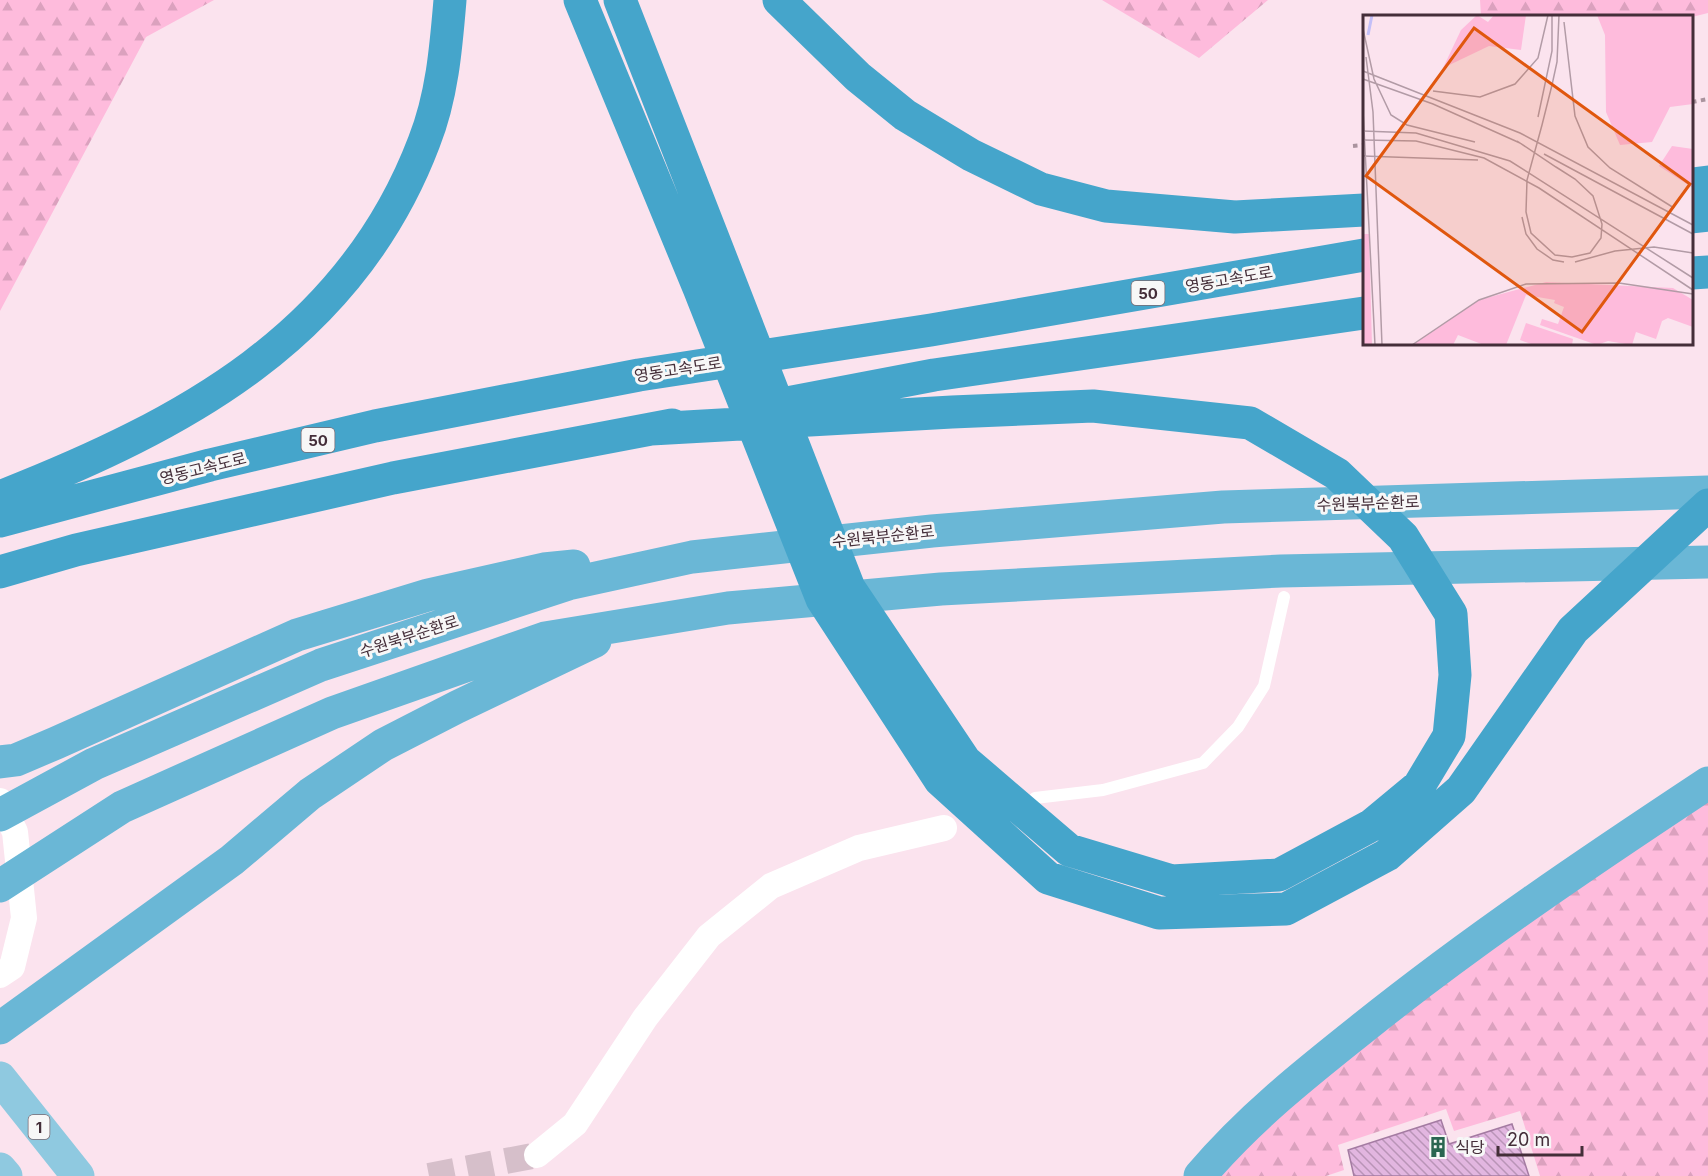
<svg xmlns="http://www.w3.org/2000/svg" width="1708" height="1176" viewBox="0 0 1708 1176" font-family="Inter,'Noto Sans KR',sans-serif">
	<style>
		.forest { fill: url(#forest-firs) }
		.building { fill: url(#building-back-hatch); stroke: #a47ba2; stroke-width: 1.5 }
		.lines { fill: none; stroke-linecap: round; stroke-linejoin: round }
		.minor-tunnel { stroke: #d6bfca; stroke-width: 26; stroke-dasharray: 26 13; stroke-linecap: butt }
		.path { stroke: #aa939e; stroke-width: 4; stroke-dasharray: 4.5 4.5; stroke-linecap: butt }
		.service { stroke: #fff; stroke-width: 12 }
		.minor { stroke: #fff; stroke-width: 26 }
		.primary { stroke: #8fc9e0; stroke-width: 33 }
		.trunk { stroke: #6ab7d6; stroke-width: 33 }
		.motorway { stroke: #45a5cb; stroke-width: 33 }
		.labels { text-anchor: middle; dominant-baseline: central; stroke-width: 6; stroke-linejoin: round; paint-order: stroke }
		.shield { fill: #f7f7f7; stroke: #7a6a72; stroke-width: 1.5 }
		.shield-label { font-size: 15px; font-weight: bold; fill: #442e39 }
		.street-label { font-size: 16px; fill: #442e39; stroke: #f7f7f7 }
		.poi-label { font-size: 16px; fill: #442e39; stroke: #f7f7f7; text-anchor: start }
		.inset-river { fill: none; stroke: #c3bff8; stroke-width: 3 }
		.inset-road { fill: none; stroke: #b29ba6; stroke-width: 1.5 }
		.view { fill: #e0570e; fill-opacity: 0.15; stroke: #e0570e; stroke-width: 3 }
		.inset-edge { fill: none; stroke: #442e39; stroke-width: 3 }
	</style>
	<defs>
		<pattern id="forest-firs" width="22" height="20" patternUnits="userSpaceOnUse" patternTransform="scale(1.5)"><rect width="22" height="20" fill="#febbdc"/><path d="M5 1l3.5 6h-7zM16 11l3.5 6h-7z" fill="#dba1be"/></pattern>
		<pattern id="building-back-hatch" width="6" height="6" patternUnits="userSpaceOnUse" patternTransform="scale(1.5)"><rect width="6" height="6" fill="#e2b6e0"/><path d="M-1 5l2 2M0 0l6 6M5-1l2 2" fill="none" stroke="#b994b7"/></pattern>
	</defs>
	<rect width="100%" height="100%" fill="#fbe3ee"/>
	<path class="forest" d="M0,0H214L146,37L0,311Z
		M1102,0H1268L1199,58Z
		M1480,0H1708V13L1692,17L1481,16Z
		M1708,783V1176H1540L1520,1111L1454,1131L1446,1109L1338,1145L1344,1170L1326,1176H1200L1234,1136Z"/>
	<path class="building" d="M1441,1120L1449,1144L1512,1124L1529,1176H1354L1348,1150Z"/>
	<g class="lines">
		<path class="minor-tunnel" d="M429,1176L537,1155"/>
		<path class="path" d="M1692,102L1708,99
			M1353,146L1364,145"/>
		<path class="service" d="M1035,798L1103,790L1203,763L1238,727L1264,686L1284,597"/>
		<path class="minor" d="M0,801L15,832L24,918L12,967L0,975
			M537,1155L575,1124L645,1018L709,936L771,886L859,848L944,828"/>
		<path class="primary" d="M0,1078L78,1176
			M0,1169L6,1176"/>
		<path class="trunk" d="M0,762L16,760L56,743L297,635L428,595L544,569L574,566
			M0,815L94,764L321,665L568,584L692,557L932,531L1223,507L1708,492
			M0,886L122,807L332,713L545,638L728,608L941,589L1281,571L1708,562
			M0,1028L232,860L310,794L383,745L457,707L595,641
			M1200,1176C1248,1119 1306,1073 1364,1027C1474,939 1590,861 1708,783"/>
		<path class="motorway" d="M580,0L699,288L822,599L940,780L1048,878L1159,913L1286,909L1387,855L1461,790L1573,630L1708,505
			M620,0L718,251L849,588L965,761L1069,850L1172,881L1279,875L1372,825L1419,786L1449,736L1455,675L1451,614L1403,537L1337,474L1250,423L1093,406L952,412L651,429
			M779,0L858,77L905,115L971,155L1041,189L1106,206L1235,217L1364,210
			M1692,184L1708,182
			M1692,217L1708,215
			M1692,273L1708,272
			M782,404L934,375L1364,313
			M0,497C183,425 350,337 424,142C442,97 446,48 450,0
			M0,521L210,465L375,426L639,375L931,330L1364,255
			M0,572L76,550L393,478L672,425"/>
	</g>
	<defs>
		<symbol id="building-bare" viewBox="-9 -9 18 18"><path d="M-4-6H4V6H1V3H-1V6H-4ZM-2.5-4.3h1.7v1.8h-1.7ZM.8-4.3h1.7v1.8H.8ZM-2.5-1h1.7V.8h-1.7ZM.8-1h1.7V.8H.8Z" fill="#296551" stroke="#f7f7f7" stroke-width="2.5" paint-order="stroke"/></symbol>
	</defs>
	<g fill-rule="evenodd">
		<use href="#building-bare" x="1423" y="1132" width="30" height="30"/>
	</g>
	<g class="labels">
		<g class="shield">
			<rect x="1131.5" y="281" width="33" height="24" rx="4.5"/>
			<rect x="301.5" y="428" width="33" height="24" rx="4.5"/>
			<rect x="28.5" y="1115" width="21" height="24" rx="4.5"/>
		</g>
		<g class="shield-label">
			<text x="1148" y="293">50</text>
			<text x="318" y="440">50</text>
			<text x="39" y="1127">1</text>
		</g>
		<g class="street-label">
			<text transform="translate(1229 279) rotate(-10)">영동고속도로</text>
			<text transform="translate(678 369) rotate(-9)">영동고속도로</text>
			<text transform="translate(203 468) rotate(-14)">영동고속도로</text>
			<text transform="translate(1368 503) rotate(-2)">수원북부순환로</text>
			<text transform="translate(883 536) rotate(-6)">수원북부순환로</text>
			<text transform="translate(409 636) rotate(-18)">수원북부순환로</text>
		</g>
		<g class="poi-label">
			<text x="1455" y="1147">식당</text>
		</g>
	</g>
	<g transform="translate(1363 15)">
		<rect width="330" height="330" fill="#fbe3ee"/>
		<path d="M163,308L210,324L209,330H171L157,325Z" fill="#febbdc"/>
		<path d="M114,0L125,7L131,0H163L158,35L126,31L80,53L98,15ZM330,0V89L307,92L289,127L257,130L243,97L242,20L234,0ZM309,131L330,134V173L296,151ZM0,219H6L9,330H0ZM183,267L310,273L330,285V312L305,303L299,306L293,324L273,317L269,330L245,326L234,330L177,310L179,304L195,309L201,292L191,288L192,285L163,280L143,330H121L95,320L90,330H49L116,285Z" fill="#febbdc"/>
		<path class="inset-river" d="M5,20L9,0"/>
		<path class="inset-road" d="M201,7L212,101L225,132L247,153L311,193M0,14L11,64L28,100L44,110L112,127M3,42L10,97L19,330M0,56L157,118L330,210M0,64L70,89L157,128M70,76L117,82L152,69L175,43L185,0M0,95L12,330M175,102L189,36V0M0,116L53,118L147,146L330,263M0,125L53,126L121,143L176,173L330,275M154,126L193,152L212,164L230,181L239,209L238,223L227,238L209,242L192,240L168,218L163,197L164,165L179,110L189,70L194,47L196,0M181,139L330,219M0,141L115,145M159,202L163,219L174,234L190,245L201,247M212,247L252,236L291,232L330,238M49,330L116,285L163,269L256,268L330,279"/>
		<path class="view" d="M111,13L327,169L219,317L3,161Z"/>
		<rect width="330" height="330" class="inset-edge"/>
	</g>
	<path d="M1498 1146v9h84v-9" fill="none" stroke="#442e39" stroke-width="3"/>
	<text x="1507" y="1146" font-size="18" fill="#442e39" stroke="#f7f7f7" stroke-width="4.5" paint-order="stroke">20 m</text>
</svg>
